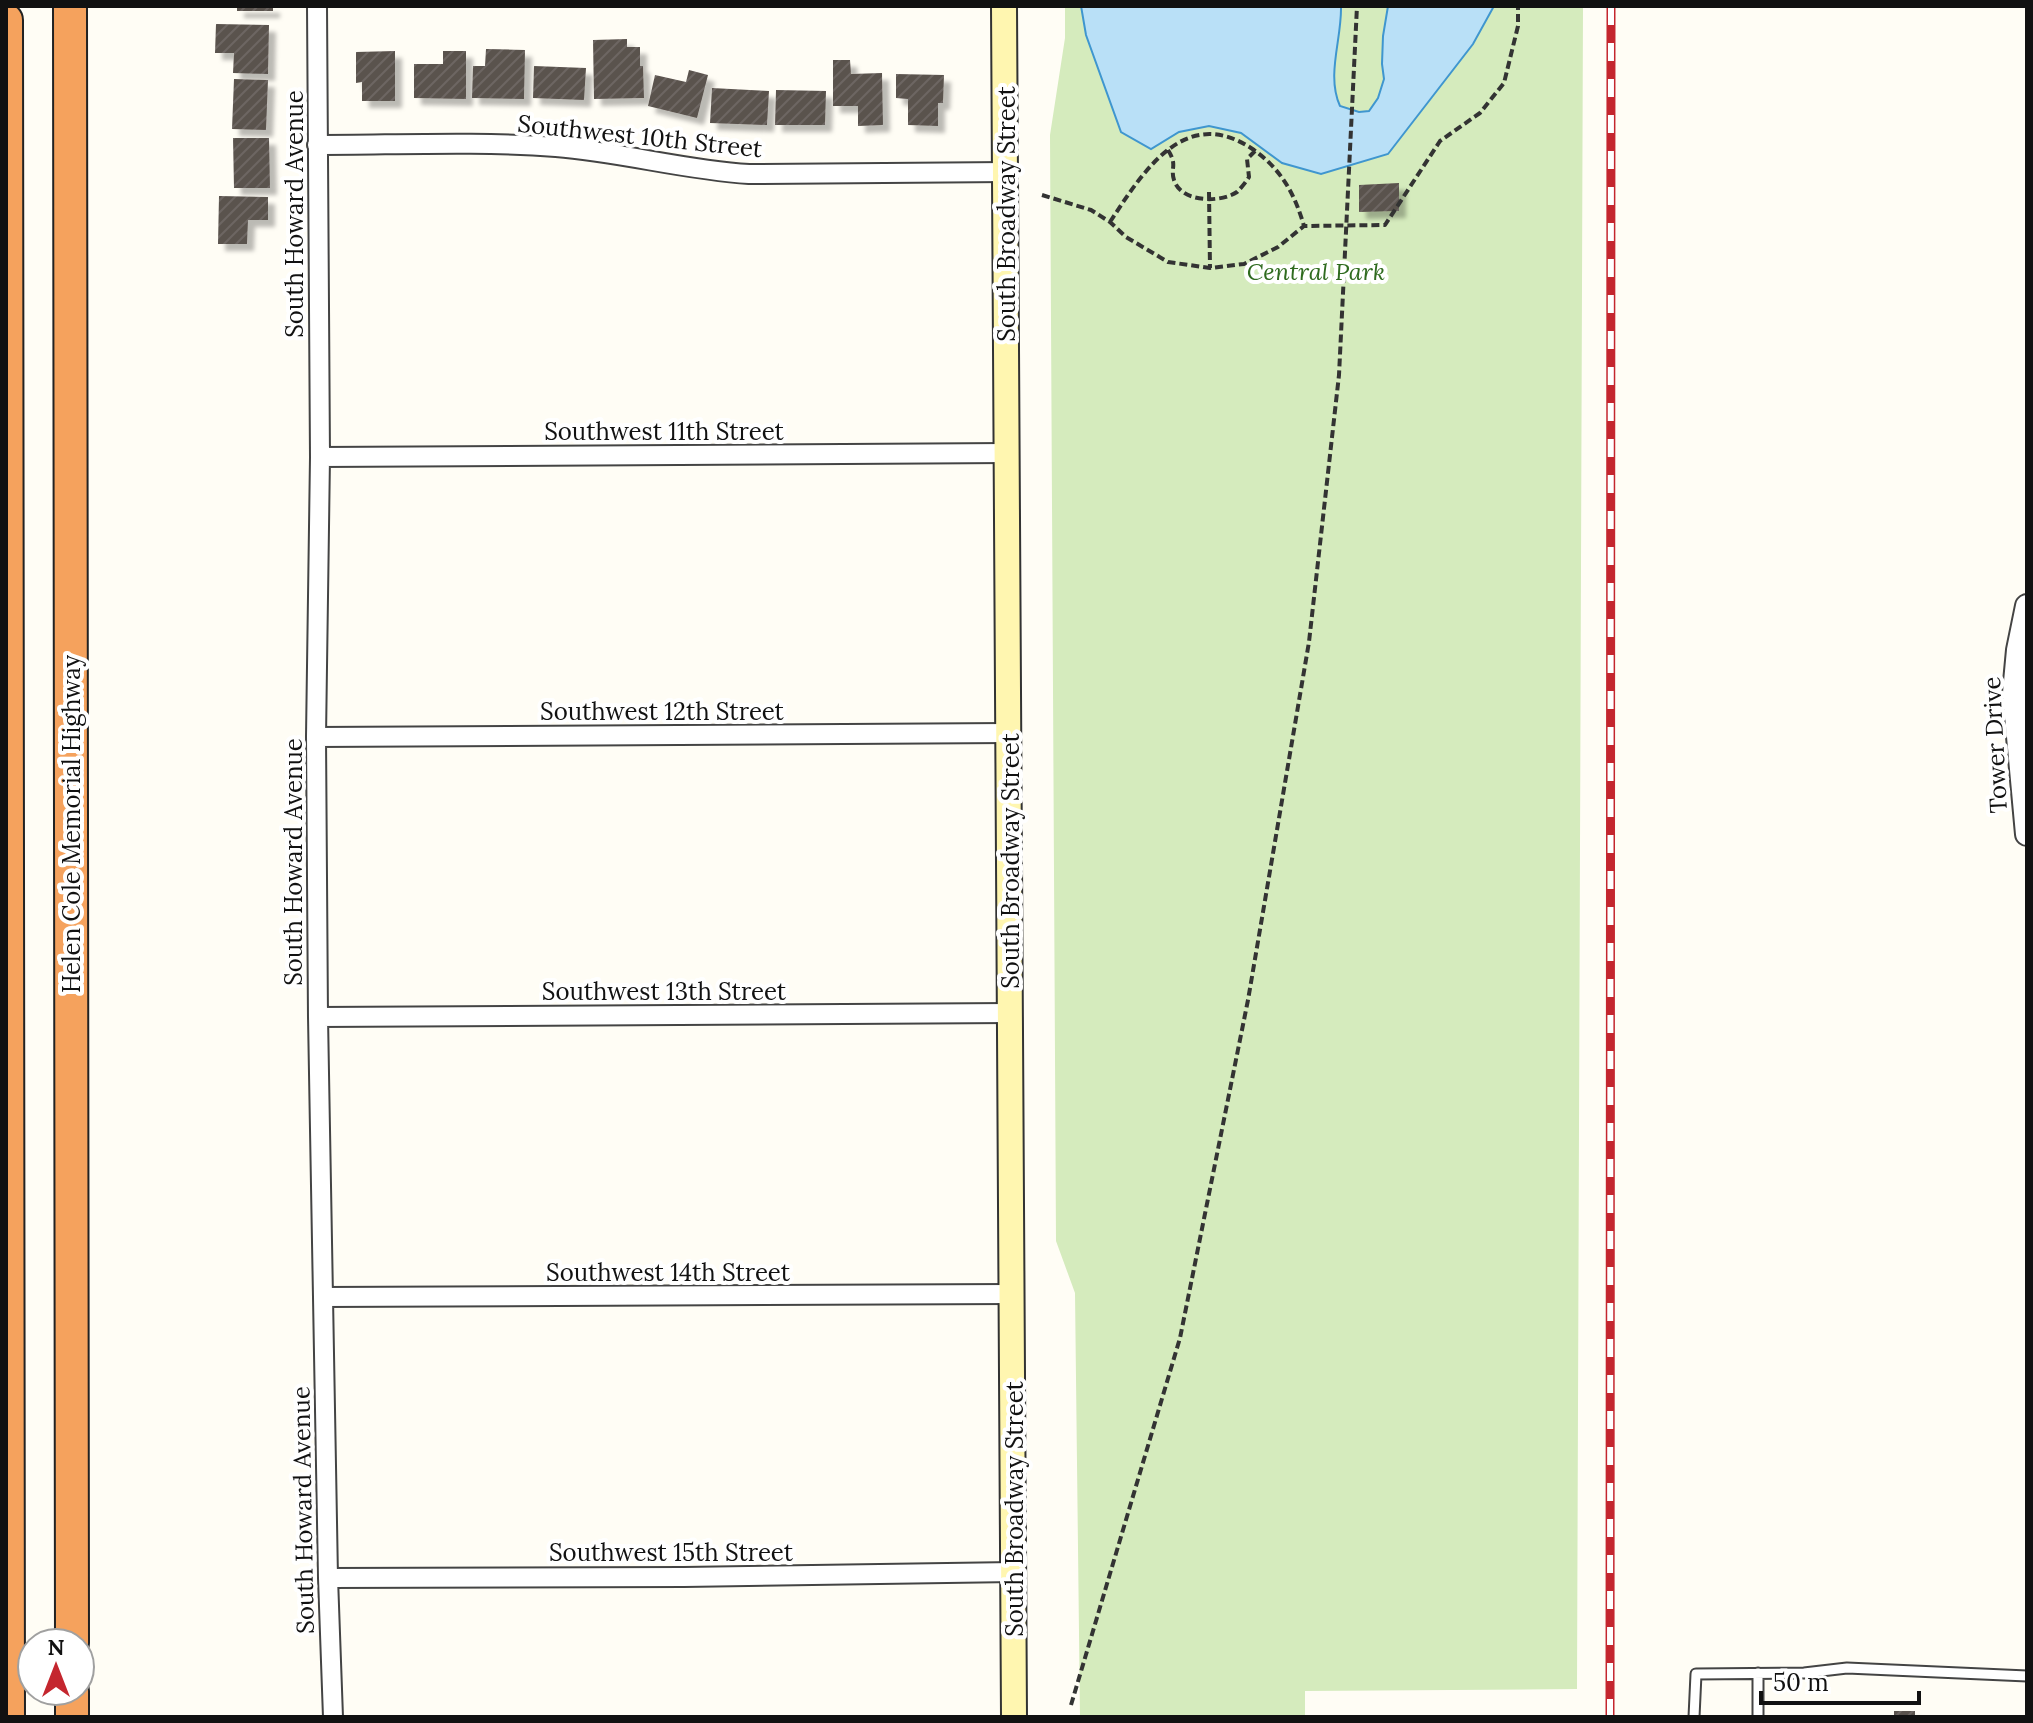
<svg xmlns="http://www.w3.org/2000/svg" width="2033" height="1723" viewBox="0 0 2033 1723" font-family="Lora,serif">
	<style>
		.grass { fill: #d5ebbd }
		.water { fill: #b9e0f7; stroke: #3f96cf; stroke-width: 2 }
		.building { fill: url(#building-hatch); filter: url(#shadow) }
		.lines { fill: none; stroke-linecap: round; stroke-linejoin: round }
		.service-casing { stroke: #444; stroke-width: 13 }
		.minor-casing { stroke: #444; stroke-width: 22 }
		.tertiary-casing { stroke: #444; stroke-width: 26 }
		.secondary-casing { stroke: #333; stroke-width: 28 }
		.motorway-casing { stroke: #222; stroke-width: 36 }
		.path { stroke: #333; stroke-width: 4; stroke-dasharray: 8 4; stroke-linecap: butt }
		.service { stroke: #fff; stroke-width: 9 }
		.minor { stroke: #fff; stroke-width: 18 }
		.tertiary { stroke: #fff; stroke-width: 22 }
		.secondary { stroke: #fff6b0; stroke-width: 24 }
		.motorway { stroke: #f5a25d; stroke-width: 32 }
		.rail-casing { stroke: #c4262e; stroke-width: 9 }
		.rail { stroke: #fff; stroke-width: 6; stroke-dasharray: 18; stroke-linecap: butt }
		.labels { text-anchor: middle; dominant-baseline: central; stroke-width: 8; stroke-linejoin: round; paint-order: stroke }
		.street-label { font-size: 24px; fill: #111; stroke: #fff }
		.park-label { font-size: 24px; font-style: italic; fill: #2f6b1f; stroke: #fff }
	</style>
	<defs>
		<pattern id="building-hatch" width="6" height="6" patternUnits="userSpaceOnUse" patternTransform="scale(2)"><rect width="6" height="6" fill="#5a524d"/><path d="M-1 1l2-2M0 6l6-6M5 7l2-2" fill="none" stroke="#6d6662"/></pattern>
		<filter id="shadow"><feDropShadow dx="7" dy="7" stdDeviation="2" flood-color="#0004"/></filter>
	</defs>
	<rect width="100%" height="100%" fill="#fffdf5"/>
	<path class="grass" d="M1065,6H1583L1577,1689L1305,1691V1717H1080L1075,1293L1056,1241L1050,135L1065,38Z"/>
	<path class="water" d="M1081,6H1341C1342,39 1326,75 1340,106L1359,112L1369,111L1378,98L1384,79L1382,64L1383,36L1388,6H1494L1473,44L1388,154L1321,174L1282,163L1241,133L1209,126L1179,132L1151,149L1121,132L1086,35Z"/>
	<path class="building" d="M237,6H273V11H237Z
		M216,24L269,25L268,74L233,73L234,53H215Z
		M627,39V47H640V66H643L644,98L594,99L593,40Z
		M486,49L525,50L524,99L472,98L473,66H485Z
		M395,51V101H362V82L356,83V52Z
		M443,51H466V99L414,98V64H443Z
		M833,60H850L851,74L882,73L883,125L858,126V106H833Z
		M534,66L586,68L584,100L533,98Z
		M689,70L708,75L697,118L648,106L655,75L686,82Z
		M896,74L944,75L943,103H938V126L908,125V99L896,98Z
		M234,79L268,80L266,130L232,129Z
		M712,88L769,91L767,125L710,123Z
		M776,90L826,91L825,125H775Z
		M233,138H269L270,188H234Z
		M1399,183V211L1359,212V185Z
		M219,196L268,197V220H248L247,244H218Z
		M1894,1711H1915V1717H1894Z"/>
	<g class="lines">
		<defs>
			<path id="service" d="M1758,1673V1717
				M1694,1717L1696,1674L1804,1673L1847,1668L2027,1676"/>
			<path id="minor" d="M317,6L320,457L316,737L318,1017L328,1578L333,1717
				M317,145C396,145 477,141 556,147C621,152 684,170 749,174L1007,172
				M320,457L1008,453
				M316,737L1009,733
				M318,1017L1011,1013
				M323,1297L1013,1294
				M328,1578L684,1577L1014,1572"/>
			<path id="tertiary" d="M2027,606L2018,650L2014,693L2027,834"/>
			<path id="secondary" d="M1004,6L1014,1717"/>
			<path id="motorway" d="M70,6L72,1643
				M6,20L8,1717
				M72,1691V1717"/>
		</defs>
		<use href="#service" class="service-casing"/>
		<use href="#minor" class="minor-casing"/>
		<use href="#tertiary" class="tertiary-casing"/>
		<use href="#secondary" class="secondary-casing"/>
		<use href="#motorway" class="motorway-casing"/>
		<path class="path" d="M1168,150C1178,166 1170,167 1174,180C1181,203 1221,203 1237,192C1241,188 1246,182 1249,177L1247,159L1255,151
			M1209,192L1210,268
			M1042,195L1091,210L1110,222L1126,237L1168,262L1210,268L1244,264L1278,247L1304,226L1385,225L1440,141L1480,113L1504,83L1518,26V6
			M1110,222C1144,170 1186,103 1254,150C1282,170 1295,195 1304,226
			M1071,1705L1180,1338L1248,1000L1309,642L1339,375L1357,6"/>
		<use href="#service" class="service"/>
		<use href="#minor" class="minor"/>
		<use href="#tertiary" class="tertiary"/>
		<use href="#secondary" class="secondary"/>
		<use href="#motorway" class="motorway"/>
		<defs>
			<path id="rail" d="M1610,1717L1611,6"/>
		</defs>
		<use href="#rail" class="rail-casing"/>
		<use href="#rail" class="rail"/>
	</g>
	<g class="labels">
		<g class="street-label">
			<text transform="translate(640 136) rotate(6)">Southwest 10th Street</text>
			<text transform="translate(294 214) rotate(-90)">South Howard Avenue</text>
			<text transform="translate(1006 214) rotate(-90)">South Broadway Street</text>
			<text x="664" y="431">Southwest 11th Street</text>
			<text x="662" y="711">Southwest 12th Street</text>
			<text transform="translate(1995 745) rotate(-93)">Tower Drive</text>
			<text transform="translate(71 824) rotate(-90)">Helen Cole Memorial Highway</text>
			<text transform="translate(1010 861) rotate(-90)">South Broadway Street</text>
			<text transform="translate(293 862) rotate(-90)">South Howard Avenue</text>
			<text x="664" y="991">Southwest 13th Street</text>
			<text x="668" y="1272">Southwest 14th Street</text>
			<text transform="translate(1014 1509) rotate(-90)">South Broadway Street</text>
			<text transform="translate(303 1510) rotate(-91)">South Howard Avenue</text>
			<text x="671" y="1552">Southwest 15th Street</text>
		</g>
		<g class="park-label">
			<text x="1316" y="271">Central Park</text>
		</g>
	</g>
	<rect width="2033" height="1723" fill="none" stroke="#111111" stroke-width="16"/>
	<g transform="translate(56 1667)"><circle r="38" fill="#ffffff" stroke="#a0a0a0" stroke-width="2"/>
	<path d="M0-6L14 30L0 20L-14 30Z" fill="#c4262e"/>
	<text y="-12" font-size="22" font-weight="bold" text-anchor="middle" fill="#111111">N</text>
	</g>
	<path d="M1761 1691v12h158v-12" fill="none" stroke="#111111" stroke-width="4"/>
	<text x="1773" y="1691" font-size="24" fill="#111111" stroke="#ffffff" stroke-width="6" paint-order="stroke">50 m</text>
</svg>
